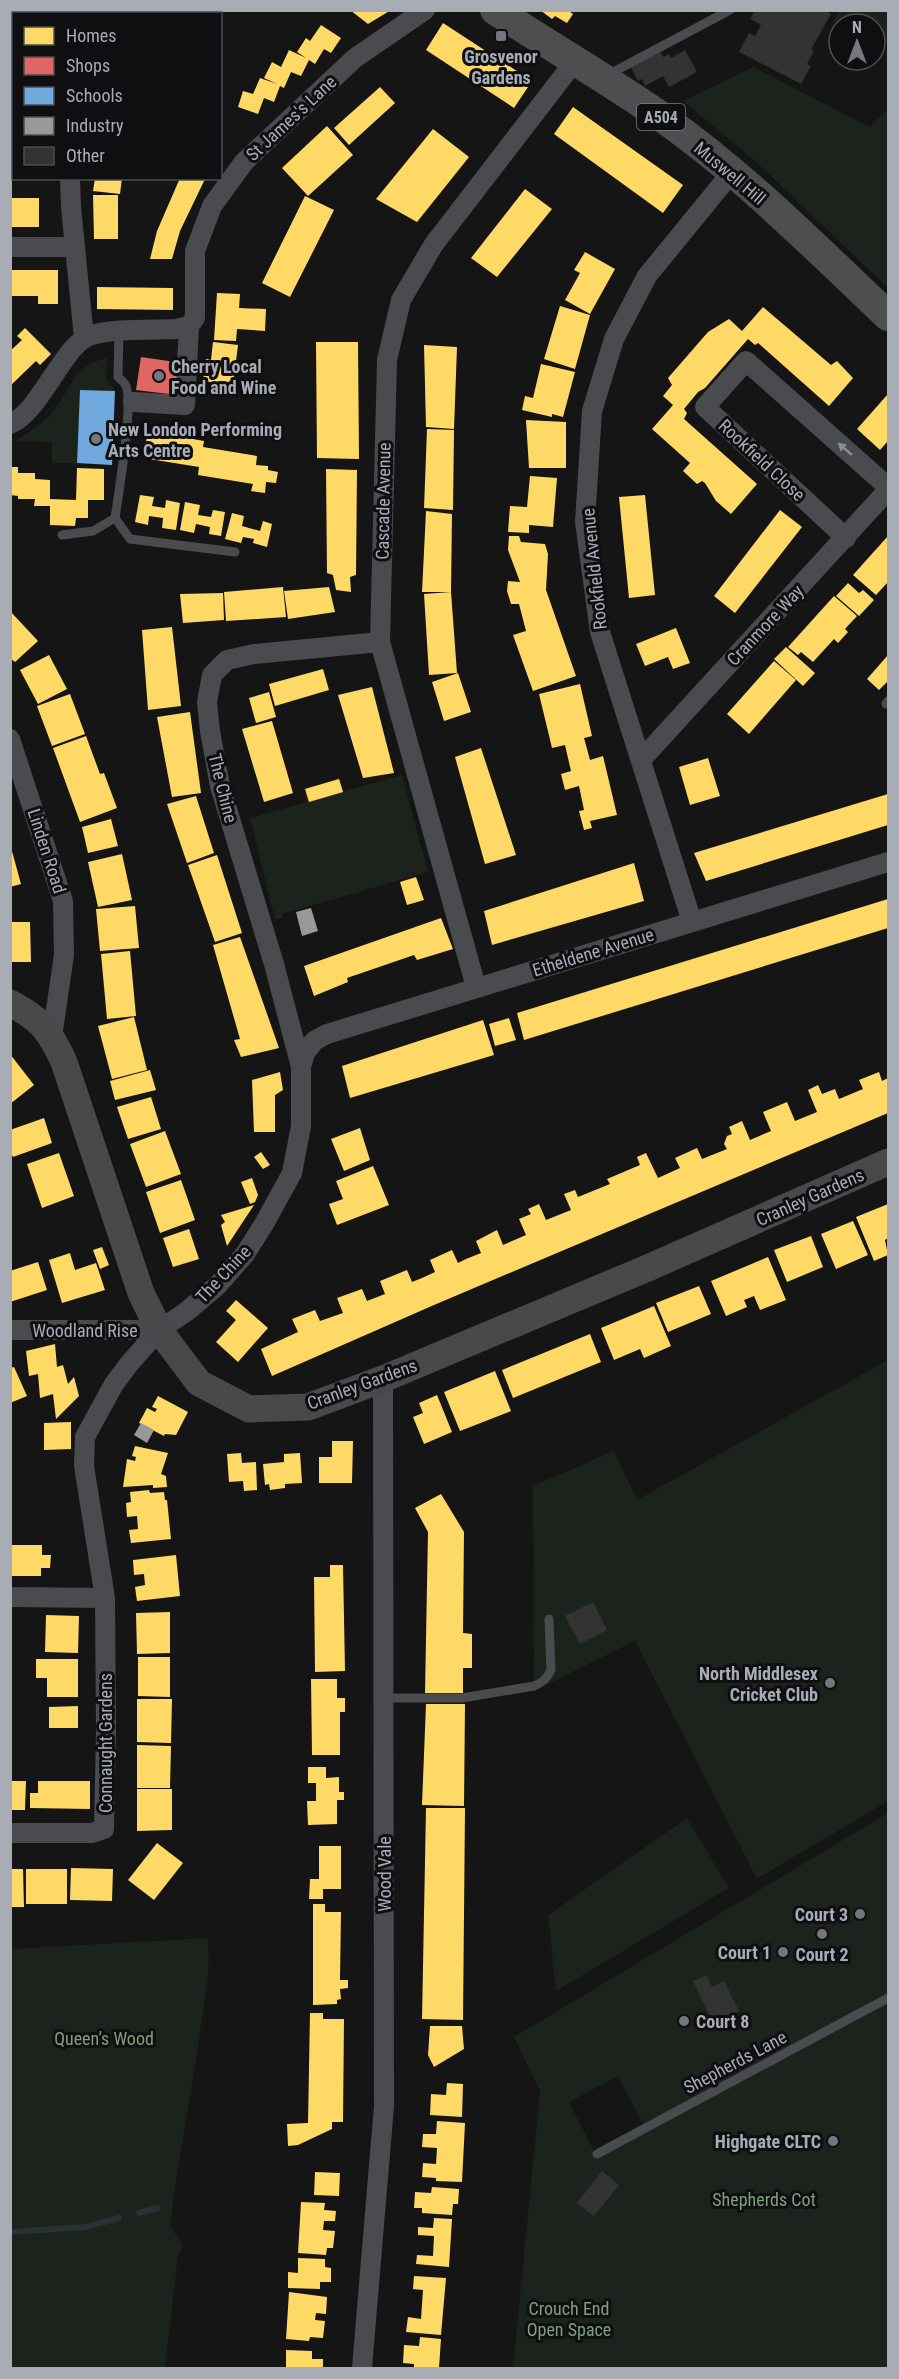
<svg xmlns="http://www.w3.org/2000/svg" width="899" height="2379" viewBox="0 0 899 2379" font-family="'Roboto Condensed',sans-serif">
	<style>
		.green { fill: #1c221c; fill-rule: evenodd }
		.homes { fill: #ffd966 }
		.shops { fill: #e06666 }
		.schools { fill: #6fa8dc }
		.industry { fill: #999 }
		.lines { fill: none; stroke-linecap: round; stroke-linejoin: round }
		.stream { stroke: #293036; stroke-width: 6 }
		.building { fill: #333334 }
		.lane { stroke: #4a4b4e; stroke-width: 9 }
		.street { stroke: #4a4b4e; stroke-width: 20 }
		.secondary { stroke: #49494c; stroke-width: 27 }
		.primary { stroke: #4c4e50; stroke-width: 30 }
		.oneway { fill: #8b8f96 }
		.poi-dot { fill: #74777d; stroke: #0f0f11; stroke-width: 2 }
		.labels { text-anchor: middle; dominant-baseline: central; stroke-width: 6; stroke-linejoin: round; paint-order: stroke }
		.shield { fill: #0f0f11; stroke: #797d84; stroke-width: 1.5 }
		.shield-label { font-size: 16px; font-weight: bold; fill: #a7acb5 }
		.poi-label { font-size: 18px; font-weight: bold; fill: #a7acb5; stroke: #0f0f11; text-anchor: end }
		.street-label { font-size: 18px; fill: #a7acb5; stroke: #0f0f11 }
		.park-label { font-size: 18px; fill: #7f9f80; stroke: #0f0f11 }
	</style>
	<rect width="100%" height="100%" fill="#151515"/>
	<path class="green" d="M839,10L888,11V43L875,39V24H839V28L832,26Z
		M753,67L870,127L888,109V288L755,161L683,101Z
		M107,358L106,379L115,391L80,390L77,463H52V442L18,441V439C30,432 42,424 52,413C72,389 72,365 107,358Z
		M402,775L428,872L282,914L283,918L275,919L250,818L307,802L304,788L340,778L344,791Z
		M888,1360V1801L757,1879L635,1641L534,1691L533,1486L614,1451L637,1500Z
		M888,1813V2368H513L540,2091L514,2037ZM618,2076L643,2124L594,2151L569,2102Z
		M687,1818L729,1888L556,1991L548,1915Z
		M207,1938C212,1967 205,1996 201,2025C192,2092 178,2158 170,2226L183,2245L178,2255L165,2368H11V1949Z"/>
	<path class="homes" d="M350,10H391L368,24Z
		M540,10H567L573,14L567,23L555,16L552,19Z
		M443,23L532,81L514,108L426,50Z
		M321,25L341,38L331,53L324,49L315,64L309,60L301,76L291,72L284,88L280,86L274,102L264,98L258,114L238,107L243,91L253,94L260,78L277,84L264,78L272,62L281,67L289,50L306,58L297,52L306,38L310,41Z
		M380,87L395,103L349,145L334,128Z
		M573,107L683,185L663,213L554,134Z
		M327,126L353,155L308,196L282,168Z
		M433,129L469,157L417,222L376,199Z
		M95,178H122L120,194L93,191Z
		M180,178L205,179L180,231L172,259H150L157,231Z
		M525,189L552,209L497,277L471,258Z
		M93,195H118V239H94Z
		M305,196L334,210L290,297L262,283Z
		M10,198H39V227H10Z
		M585,252L615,269L590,314L565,300L580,273L574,270Z
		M10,270H58V304H38V296H10Z
		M97,287L173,288V310L97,309Z
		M217,293L240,294L239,308L266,309L265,331L237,329L236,341L214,340Z
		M560,306L590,315L575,369L544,359Z
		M763,307L831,365L837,361L853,378L829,406L758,343L755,345L748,339L705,388L698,392L684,409L687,413L684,419L757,484L731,514L716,501L705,483L702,481L697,484L683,471L690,463L652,429L673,405L663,396L672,385L668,378L708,332L729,319L742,331Z
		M25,328L51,354L40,365L36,361L10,386V351L22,340L17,336Z
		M213,342L238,345L233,385L224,384L222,392L210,391L211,382L203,381L206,359L211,360Z
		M316,342H358L359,459L317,458Z
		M424,345L457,347L454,429L426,427Z
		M541,364L575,372L563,417L552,414V417L522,410L525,396L533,398Z
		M888,394V441L880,450L857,429Z
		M526,420L566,422V468H529Z
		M427,429L454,430L453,510L424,508Z
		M148,431L204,441L203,447L257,456L256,465L268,466V470L278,472L276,483L266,482L265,493L251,491L253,484L198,475L199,467L143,458Z
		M10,467H18V473H35V479L50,480V499L76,500L77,468L104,469V500H88V518H76L75,526L50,525V506H34L35,499H18V496L10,495Z
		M326,469L357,470L356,575L350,577L351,592L336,590L333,575L327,573Z
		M530,476L557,478L553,527L529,525V533L508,532L510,506L527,507Z
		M140,495L154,497L152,506L165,508L166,500L180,503L176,530L162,528L163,518L149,516L148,525L135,522Z
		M645,495L655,595L629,598L619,497Z
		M185,502L200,505L198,515L211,517L213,510L225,512L221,536L209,534L210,527L196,524L194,533L180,530Z
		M780,510L802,527L735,613L714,596Z
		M426,511L452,514L451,592H422Z
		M232,513L244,516L242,526L260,531L263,521L272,524L267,547L253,543L254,539L243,537L241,543L225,539Z
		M509,536H519L521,542L545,544L548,554L546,590L576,676L533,691L513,635L526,631L519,604H511L507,591L508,581L520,582L508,550Z
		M888,536V582L876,595L853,575Z
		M848,583L859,593L863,590L874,600L859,616L836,596Z
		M283,587L286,617L226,621L224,592Z
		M329,587L335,612L288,619L284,591Z
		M451,592L457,673L429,675L424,594Z
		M223,593L224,620L183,623L180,594Z
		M834,596L857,616L845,629L848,632L838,643L834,639L813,662L801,652L798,655L788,647Z
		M10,611L38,641L15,662L10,658Z
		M172,627L181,706L148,710L142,630Z
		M676,628L690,663L673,669L668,657L645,666L636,644Z
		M786,647L815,673L803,686L774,659Z
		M49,655L67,689L38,704L20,670Z
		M888,655V681L879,690L867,679Z
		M774,661L796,680L749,734L727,714Z
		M323,669L329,690L275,706L269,684Z
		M458,673L471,712L444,721L432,682Z
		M580,684L592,736L584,738L590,760L603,756L617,815L590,821L592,828L584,830L579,811L584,810L579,786L565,790L561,774L571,771L565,745L552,748L539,694Z
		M372,687L394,773L363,778L338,695Z
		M269,692L276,717L256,723L249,698Z
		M70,694L85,734L52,746L37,706Z
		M190,712L201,793L172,797L157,717Z
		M272,721L293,793L264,802L242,729Z
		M86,736L100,774L104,773L117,808L80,822L53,748Z
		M481,748L516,855L485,864L455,757Z
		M708,758L720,796L690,805L679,767Z
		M339,779L343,792L309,802L305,789Z
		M888,794V825L706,881L694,853Z
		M196,796L214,853L187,863L167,804Z
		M111,819L118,846L88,853L82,827Z
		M10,844L21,884L10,887Z
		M122,854L132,900L98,907L88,862Z
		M217,855L242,933L215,942L188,865Z
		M634,863L644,901L492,945L484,911Z
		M416,877L424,900L407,905L400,882Z
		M888,899V928L524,1040L517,1013Z
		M135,906L139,948L100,951L96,909Z
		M441,918L453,949L417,960L414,955L347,978L348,982L314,996L304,966Z
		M10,922H30L31,962H10Z
		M240,937L279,1048L241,1057L234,1040L240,1039L213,945Z
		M130,951L136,1016L107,1019L101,954Z
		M134,1017L147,1070L112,1079L98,1026Z
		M509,1018L516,1040L495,1046L489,1024Z
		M483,1020L494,1055L350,1098L342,1066Z
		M10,1054L34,1085L10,1104Z
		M150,1070L156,1090L115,1100L110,1081Z
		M280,1072L283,1090L275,1095V1132H254L252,1080Z
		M879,1072L882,1081L888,1078V1113L434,1305L272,1376L261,1349L298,1332L292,1319L315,1310L320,1321L343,1313L337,1298L362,1289L367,1301L385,1294L380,1281L407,1270L412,1282L422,1278L435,1272L430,1260L452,1250L458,1263L466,1259L481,1253L476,1241L497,1230L503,1245L526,1235L519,1219L531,1214L528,1209L539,1204L546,1220L571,1210L564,1194L575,1190L578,1197L610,1184L607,1179L640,1165L637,1157L646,1153L658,1178L680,1168L675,1158L697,1148L702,1159L727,1149L724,1144L727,1136L732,1134L729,1127L742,1121L750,1140L771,1131L763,1112L787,1102L795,1121L817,1112L808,1090L818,1085L822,1094L835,1089L839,1099L863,1089L859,1080Z
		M151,1097L161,1129L128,1139L117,1107Z
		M44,1118L52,1143L13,1157L10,1150V1130Z
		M360,1128L370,1160L344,1171L331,1139Z
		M165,1131L181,1174L146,1187L130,1144Z
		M261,1152L270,1165L263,1169L254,1157Z
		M59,1153L74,1196L42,1208L27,1164Z
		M373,1166L389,1205L337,1225L329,1204L343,1199L336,1181Z
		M252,1178L258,1195L255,1202L250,1204L241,1182Z
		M181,1180L195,1220L160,1233L146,1192Z
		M888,1204V1238L885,1240L888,1255L874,1261L856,1217Z
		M254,1205L227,1246L221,1225L225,1222L221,1215Z
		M853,1221L868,1255L836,1269L821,1234Z
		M189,1229L199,1259L173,1267L163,1238Z
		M811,1236L823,1267L787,1282L774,1250Z
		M102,1247L109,1265L100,1269L93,1250Z
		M70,1253L75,1270L96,1263L105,1290L62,1303L49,1260Z
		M768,1257L786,1300L760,1310L754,1296L744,1300L747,1307L726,1316L711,1281Z
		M38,1262L47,1290L10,1302V1271Z
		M699,1286L711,1314L668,1332L656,1303Z
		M236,1300L268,1328L238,1362L216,1342L236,1320L226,1311Z
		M654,1306L671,1346L644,1358L640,1349L614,1360L601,1328Z
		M590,1334L601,1362L513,1398L502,1370Z
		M55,1344L57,1367L63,1365L68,1384L74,1377L79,1396L56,1419L53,1394L40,1398L38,1374L29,1376L26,1351Z
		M14,1367L27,1396L10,1403V1368Z
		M495,1371L511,1411L460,1431L444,1392Z
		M437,1395L452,1432L424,1444L413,1417L423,1413L419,1403Z
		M158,1396L188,1412L176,1435L165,1434L164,1436L139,1423L147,1408L155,1412L157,1409L152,1407Z
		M71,1422V1449L44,1450V1423Z
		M332,1441H353L352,1483H319V1457H332Z
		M135,1446L168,1453L161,1474L166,1476L167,1487L153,1488V1485L123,1487L127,1459L135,1461L136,1457L132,1456Z
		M241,1453L242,1463L256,1462L257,1490L244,1491L243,1481L229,1482L227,1454Z
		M300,1453L302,1483L285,1484V1488L270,1490L269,1484L265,1485L263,1464L284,1462V1454Z
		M149,1490L150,1493L164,1492L165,1500H167L171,1539L131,1543L129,1530L138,1529L137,1516L127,1517L126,1503L131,1502L130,1492Z
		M441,1494L464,1532L463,1633L472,1634V1668H463V1693H425L428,1532L415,1508Z
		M10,1545H42V1555H51L50,1568H41V1576H10Z
		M176,1555L180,1596L137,1601L135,1587L145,1585L144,1574L134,1575L133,1560Z
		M330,1565H343L345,1671L315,1672L314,1577H330Z
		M170,1612V1653L137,1654L136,1613Z
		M46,1615L79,1616L78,1653L45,1652Z
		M138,1657H170V1697L138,1696Z
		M36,1659H78V1697H47V1678H36Z
		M311,1679H337V1698H345V1712H340V1755H312Z
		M137,1699H172L171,1743L137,1742Z
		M426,1704H465L464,1806L422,1805Z
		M78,1706V1728H49V1707Z
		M137,1745L171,1746L170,1788H137Z
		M308,1767H326V1778L339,1777V1792H344V1800H337V1824L308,1825L307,1801H316V1783H308Z
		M10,1781H26L25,1810H10Z
		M38,1781H90V1809L30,1808V1793H38Z
		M137,1789H172V1830L137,1831Z
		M426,1808H465L463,2020L422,2019Z
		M157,1843L183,1863L154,1900L128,1880Z
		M319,1846H341V1889H323V1899H309L310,1879H319Z
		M71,1868L113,1869L112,1901L70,1900Z
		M10,1869H23L24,1907H10Z
		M26,1869H67V1904H26Z
		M313,1904H325V1912H341L340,1980H348V1988L340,1989L341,1999L337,2000V2004L313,2005Z
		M310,2013H323V2019H344L343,2122H332V2129L298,2145L288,2146L287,2124L308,2123Z
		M430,2026H462L464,2049L434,2067L428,2055Z
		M447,2083L463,2084L462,2117L430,2115L431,2094L446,2095Z
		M437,2121L465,2123L462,2182L436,2181V2178L422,2177L423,2163L436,2164L437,2148L422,2147L423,2134H436Z
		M315,2172L340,2173L339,2196L314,2195Z
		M432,2187L459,2189L458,2204H453L452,2215L422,2213V2208H414L415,2192L431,2193Z
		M301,2202L325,2203L324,2210L336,2211L335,2221H324L323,2230L335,2231L333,2248H327L326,2255L298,2253Z
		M434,2218L452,2219L449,2267L416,2264L417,2255L433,2256L434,2236L418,2235V2227L433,2228Z
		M298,2258L325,2259V2267L331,2268V2282H320V2289L288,2288V2272L298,2273Z
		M414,2276L446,2278L441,2335L406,2332L408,2317L421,2319L423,2290L413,2289Z
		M289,2292L327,2297L326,2314L316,2313L315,2320L325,2321L323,2338L310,2337L309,2341L286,2339Z
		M420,2337L441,2339L439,2368H414V2364L403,2363L404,2345L419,2346Z
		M286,2350L312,2351V2359H323V2368H286Z"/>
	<path class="shops" d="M141,357L182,363L177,395L136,390Z"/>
	<path class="schools" d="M80,390L115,391L112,465L77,463Z"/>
	<path class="industry" d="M311,908L318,931L302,936L296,912Z
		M141,1423L154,1430L147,1443L134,1435Z"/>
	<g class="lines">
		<path class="stream" d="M139,2213L158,2208
			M10,2232L85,2227L119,2218"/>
	</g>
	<path class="building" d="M755,10H824L831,14L812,48L813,53L807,64L811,66L801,84L739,52L749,33L755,36L761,25L750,19Z
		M685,50L697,72L669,87L663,76L645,86L642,79L638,81L631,67L660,51L663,57L669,54L671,58Z
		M593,1602L607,1630L580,1644L565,1616Z
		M706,1975L712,1987L724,1981L739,2011L714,2024L693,1981Z
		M602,2171L619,2185L594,2216L577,2203Z"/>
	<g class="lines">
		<path class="lane" d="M609,78L617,70L730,10
			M119,332L118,377C119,378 125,383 125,384C135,399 118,496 115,518L130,539L235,552
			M62,535L93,531L115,518
			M886,704L888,701
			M383,1698H462L534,1686C542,1683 547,1679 551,1670L549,1619
			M597,2154L888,1998"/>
		<path class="street" d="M135,14L136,10
			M70,178L71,207L84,338
			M10,247H74
			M133,402L185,405L189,326
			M10,424C40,412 63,346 89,336C110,328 153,330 176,329L189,326L195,318V251L212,206L244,162L355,58L425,10
			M846,538L705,407L746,361L888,487
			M10,739L63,901L64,955L52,1037
			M641,760L888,490
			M692,922L600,632L585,522L592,411L614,339L647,276L732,172
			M476,987L380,642L387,360L401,300L434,244L575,61
			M301,1067L274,964L220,786L210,731L207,702L212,675L227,660L254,654L380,642
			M10,1330H159
			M10,1597L105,1598
			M10,1833H92L104,1829L106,1732L105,1598L84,1466L85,1437L114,1384L129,1364L159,1330L186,1312L218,1285L245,1254L264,1224L292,1173L301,1126V1067L305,1053L314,1041L327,1034L888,862
			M362,2368L384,2106L383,1379"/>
		<path class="secondary" d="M10,1003C42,1020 49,1030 64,1062L141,1293L159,1330L199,1383L249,1409L308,1407L383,1379L650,1267L888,1162"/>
		<path class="primary" d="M495,10C551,47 609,80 663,118C745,176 816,248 888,316"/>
	</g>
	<defs><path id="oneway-solid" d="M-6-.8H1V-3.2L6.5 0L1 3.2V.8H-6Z" transform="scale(1.5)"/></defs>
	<use class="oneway" href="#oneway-solid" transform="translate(845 449) rotate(-139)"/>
	<g class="poi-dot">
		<rect x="495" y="30" width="12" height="12" rx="3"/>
		<circle cx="159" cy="376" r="6"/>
		<circle cx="96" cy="439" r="6"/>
		<circle cx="830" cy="1683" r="6"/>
		<circle cx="860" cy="1914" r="6"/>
		<circle cx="822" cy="1934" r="6"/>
		<circle cx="783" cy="1952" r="6"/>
		<circle cx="684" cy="2021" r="6"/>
		<circle cx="833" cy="2141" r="6"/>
	</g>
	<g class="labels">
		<rect class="shield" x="637" y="104" width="48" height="26" rx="4.5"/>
		<g class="shield-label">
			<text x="661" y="117">A504</text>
		</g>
		<g class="poi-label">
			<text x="501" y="56" text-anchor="middle">Grosvenor<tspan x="501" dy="21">Gardens</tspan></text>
			<text x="171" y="366" text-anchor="start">Cherry Local<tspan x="171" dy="21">Food and Wine</tspan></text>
			<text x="108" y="429" text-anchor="start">New London Performing<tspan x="108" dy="21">Arts Centre</tspan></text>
			<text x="818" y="1673">North Middlesex<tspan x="818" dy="21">Cricket Club</tspan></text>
			<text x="848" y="1914">Court 3</text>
			<text x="771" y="1952">Court 1</text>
			<text x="822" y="1954" text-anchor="middle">Court 2</text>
			<text x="696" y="2021" text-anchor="start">Court 8</text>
			<text x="821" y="2141">Highgate CLTC</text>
		</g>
		<g class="street-label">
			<text transform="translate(291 118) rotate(-43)">St James's Lane</text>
			<text transform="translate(730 173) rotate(40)">Muswell Hill</text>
			<text transform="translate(762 460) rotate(43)">Rookfield Close</text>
			<text transform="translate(383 501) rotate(-89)">Cascade Avenue</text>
			<text transform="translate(594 569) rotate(-96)">Rookfield Avenue</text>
			<text transform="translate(765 625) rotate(-47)">Cranmore Way</text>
			<text transform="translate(223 788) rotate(76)">The Chine</text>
			<text transform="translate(47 851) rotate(72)">Linden Road</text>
			<text transform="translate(593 952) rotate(-17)">Etheldene Avenue</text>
			<text transform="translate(810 1197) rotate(-24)">Cranley Gardens</text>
			<text transform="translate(223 1274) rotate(-47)">The Chine</text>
			<text x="85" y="1330">Woodland Rise</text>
			<text transform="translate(362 1384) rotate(-20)">Cranley Gardens</text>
			<text transform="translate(105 1743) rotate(-90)">Connaught Gardens</text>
			<text transform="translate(384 1874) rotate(-90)">Wood Vale</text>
			<text transform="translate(735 2062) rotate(-28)">Shepherds Lane</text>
		</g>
		<g class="park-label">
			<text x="104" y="2038">Queen’s Wood</text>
			<text x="764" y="2199">Shepherds Cot</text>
			<text x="569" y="2308">Crouch End<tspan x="569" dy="21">Open Space</tspan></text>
		</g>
	</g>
	<rect width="899" height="2379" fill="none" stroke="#a7acb5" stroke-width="24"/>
	<rect x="12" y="12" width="210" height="168" fill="#0f0f11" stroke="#4c4e53" stroke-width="1.5"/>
	<rect x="24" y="27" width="30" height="18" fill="#ffd966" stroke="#4c4e53" stroke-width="1.5"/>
	<text x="66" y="42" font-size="18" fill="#a7acb5">Homes</text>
	<rect x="24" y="57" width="30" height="18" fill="#e06666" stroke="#4c4e53" stroke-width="1.5"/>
	<text x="66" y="72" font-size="18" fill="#a7acb5">Shops</text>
	<rect x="24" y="87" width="30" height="18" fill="#6fa8dc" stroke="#4c4e53" stroke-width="1.5"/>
	<text x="66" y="102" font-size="18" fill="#a7acb5">Schools</text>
	<rect x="24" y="117" width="30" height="18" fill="#999999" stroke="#4c4e53" stroke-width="1.5"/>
	<text x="66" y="132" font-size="18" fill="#a7acb5">Industry</text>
	<rect x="24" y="147" width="30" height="18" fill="#333334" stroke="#4c4e53" stroke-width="1.5"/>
	<text x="66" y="162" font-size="18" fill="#a7acb5">Other</text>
	<g transform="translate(857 42)"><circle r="28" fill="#0f0f11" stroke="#4c4e53" stroke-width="1.5"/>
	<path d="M0-4.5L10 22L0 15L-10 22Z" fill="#74777d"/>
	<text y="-9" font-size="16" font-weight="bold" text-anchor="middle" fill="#a7acb5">N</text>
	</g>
</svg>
